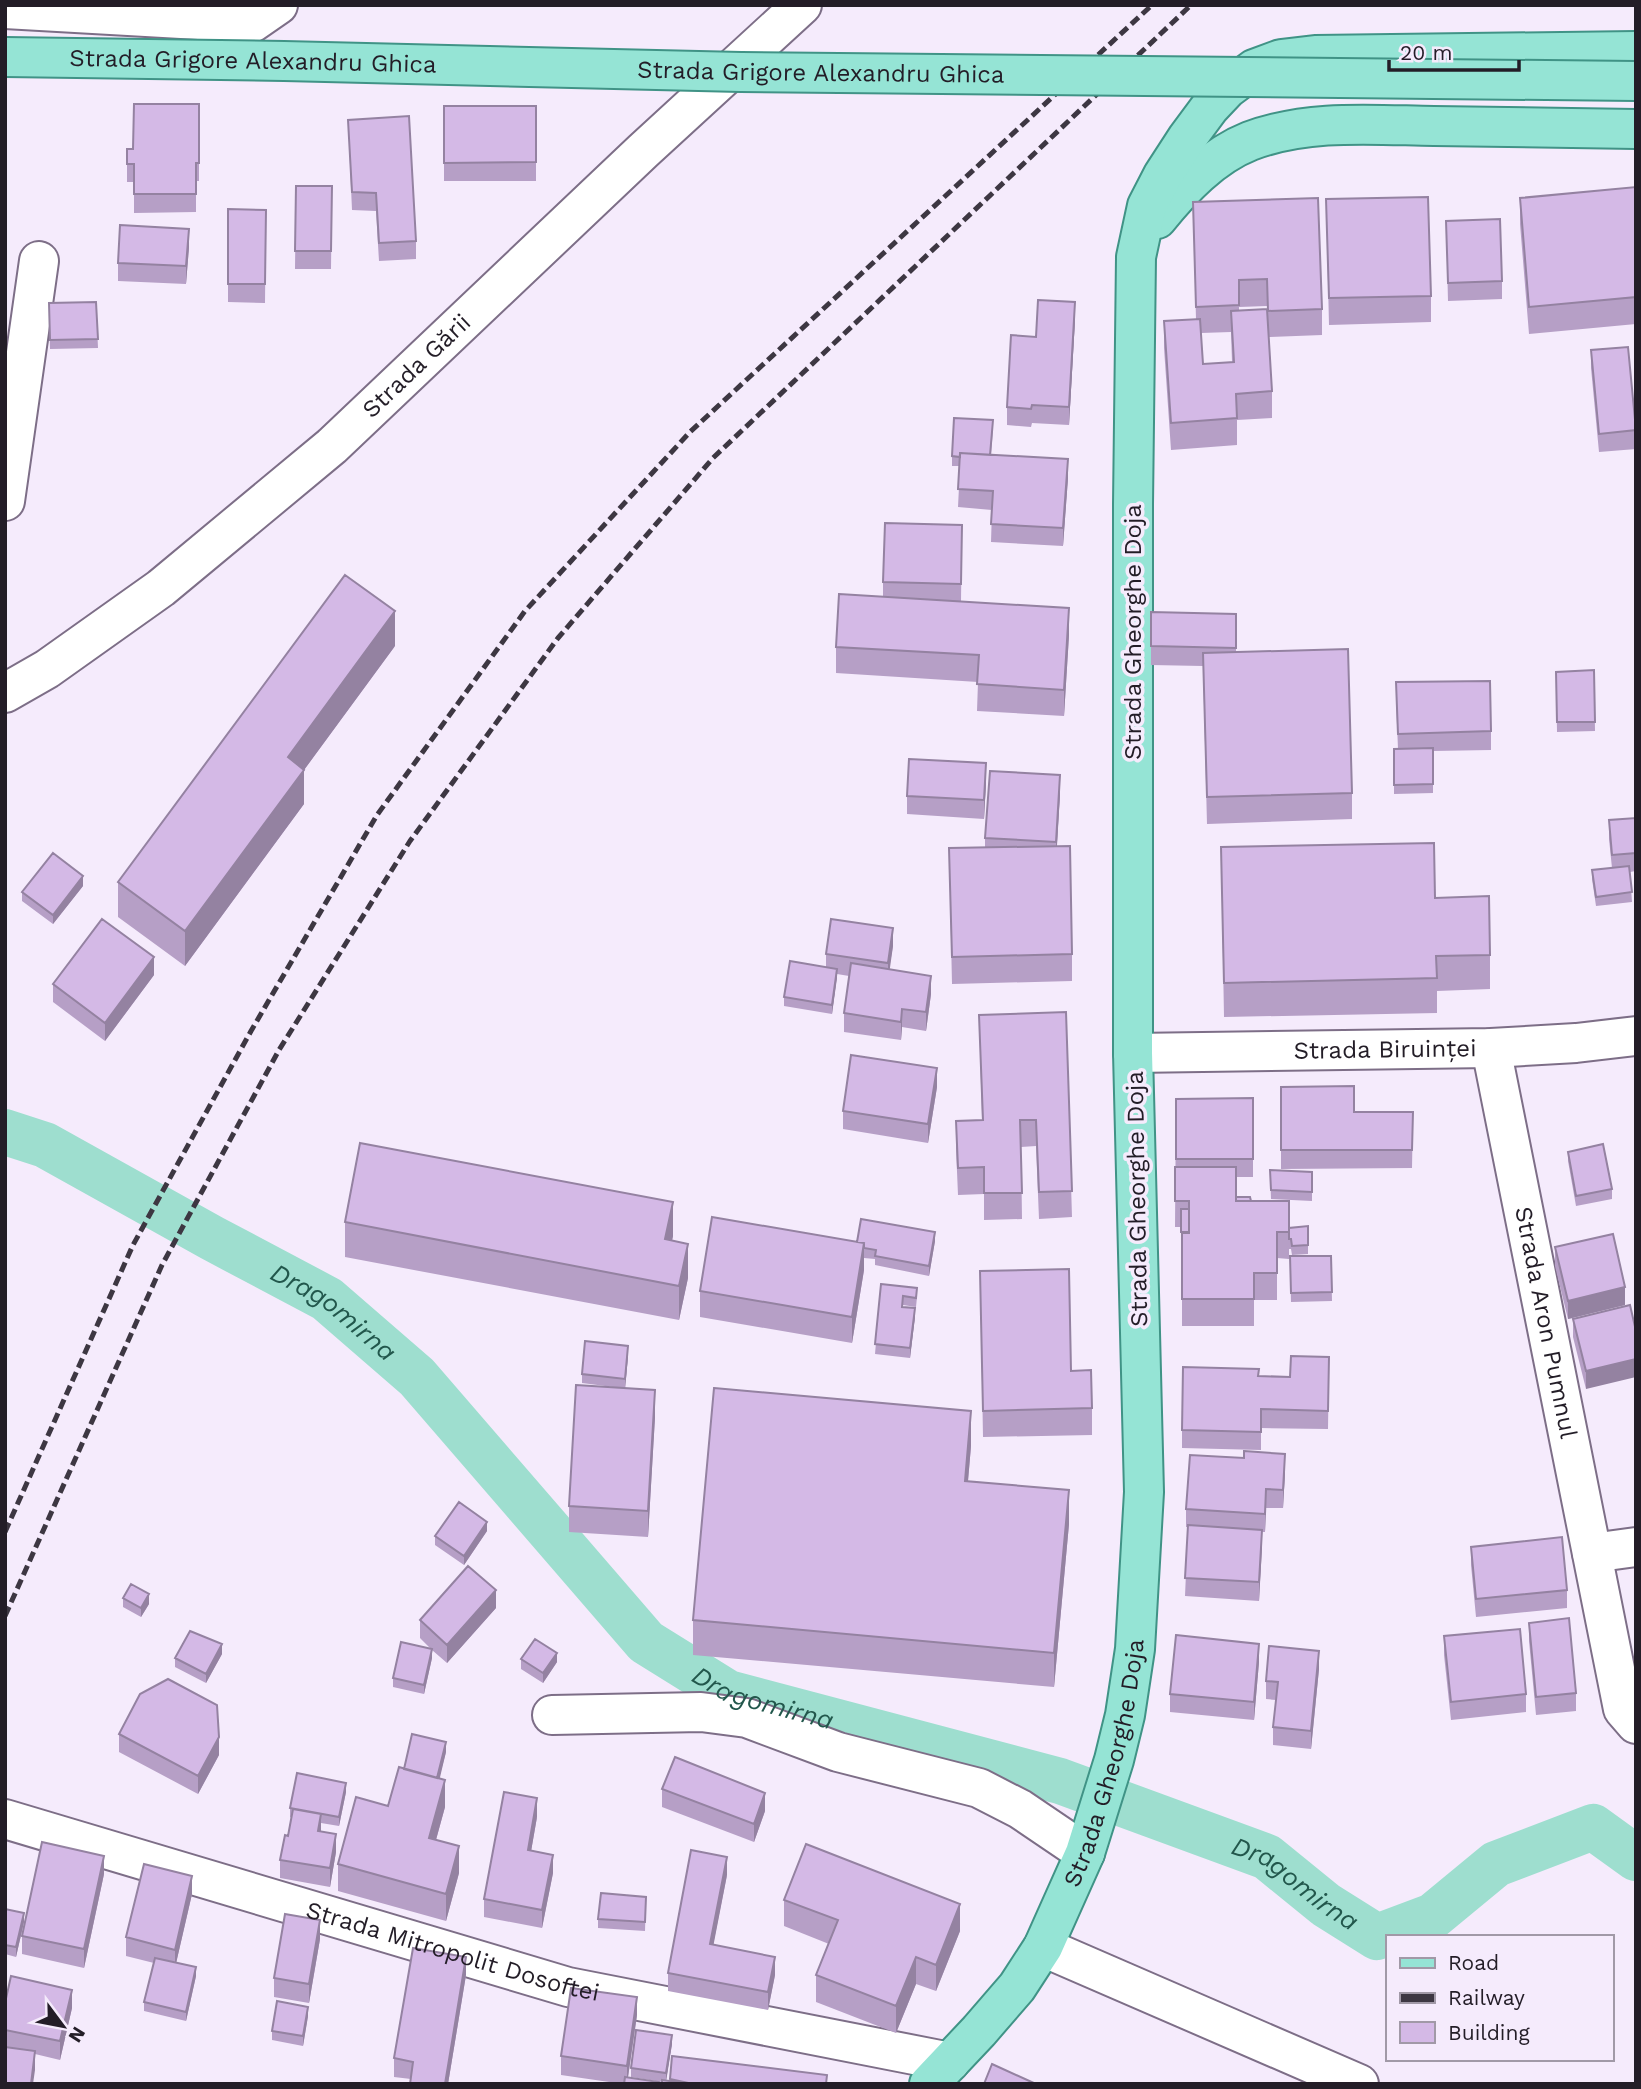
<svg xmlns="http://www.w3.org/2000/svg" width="1641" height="2089" viewBox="0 0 1641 2089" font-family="'Work Sans',sans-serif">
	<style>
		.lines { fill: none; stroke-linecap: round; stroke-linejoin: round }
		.canal { stroke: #9edecf; stroke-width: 46 }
		.minor-casing { stroke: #7d6e87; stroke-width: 42 }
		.major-casing { stroke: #409386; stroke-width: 42 }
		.minor { stroke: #fff; stroke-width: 38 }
		.major { stroke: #95e4d5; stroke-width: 38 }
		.rail { stroke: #3d3742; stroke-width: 5; stroke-dasharray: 10 5; stroke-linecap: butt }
		.major-bridge-casing { stroke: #409386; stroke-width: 42; stroke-linecap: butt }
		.major-bridge { stroke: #95e4d5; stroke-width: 38 }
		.wall { fill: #b69fc6; fill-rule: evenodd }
		.shaded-wall { fill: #9482a1 }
		.building { fill: #d4b9e6; stroke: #9482a1; stroke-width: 2 }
		.labels { text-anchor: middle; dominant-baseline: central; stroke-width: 7; stroke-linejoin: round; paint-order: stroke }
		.street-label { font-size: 24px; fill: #231d27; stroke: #f5ebfc }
		.water-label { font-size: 26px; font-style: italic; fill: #22574c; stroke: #f5ebfc }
	</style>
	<rect width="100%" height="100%" fill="#f5ebfc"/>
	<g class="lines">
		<path class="canal" id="s1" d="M5,1132L45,1145L212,1238L327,1299L417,1377L646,1642L728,1693L1060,1781L1267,1857L1326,1905L1377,1937L1433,1916L1496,1864L1593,1827L1636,1858"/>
		<defs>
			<g id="minor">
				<path d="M5,9L252,23L278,5"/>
				<path d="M5,501L39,261"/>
				<path id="s2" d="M5,693L47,669L161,588L332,446L643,151L802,5"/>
				<path id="s3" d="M1491,1048L1623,1709L1636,1724"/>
				<path id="s4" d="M1133,1053L1491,1048L1576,1043L1636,1036"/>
				<path d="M1592,1553L1636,1547"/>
				<path d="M552,1715L701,1712L747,1718L838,1752L979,1788L1020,1809L1085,1853"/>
				<path id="s5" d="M5,1819L568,1987L950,2062"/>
				<path d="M1043,1947L1359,2084"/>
			</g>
			<g id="major">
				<path d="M1157,219C1182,188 1212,156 1250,141C1309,119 1372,125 1434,126C1501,127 1568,128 1636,129"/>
				<path id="s6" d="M929,2084L979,2031L1017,1987L1043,1947L1085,1853L1114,1760L1125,1715L1135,1649L1144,1492L1133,1053V504L1136,257L1147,206L1163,175L1187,138L1210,107L1227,89L1254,69L1281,59L1315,55L1636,51"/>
			</g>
		</defs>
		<use href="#minor" class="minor-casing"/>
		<use href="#major" class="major-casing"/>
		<use href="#minor" class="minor"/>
		<use href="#major" class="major"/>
		<path class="rail" d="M5,1532L133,1245L251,1031L377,815L525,611L690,432L1152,5
			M5,1616L162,1265L279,1050L410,841L558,638L713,458L1191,5"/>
		<defs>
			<g id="major-bridge">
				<path id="s7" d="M5,57L284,61L741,72L1636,81"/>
			</g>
		</defs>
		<use href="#major-bridge" class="major-bridge-casing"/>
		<use href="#major-bridge" class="major-bridge"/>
	</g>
	<path class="wall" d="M199,104V181H196V212L134,213V182H127V149H133Z
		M444,106H536V181H444Z
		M348,120L416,241V259L379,261L376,211L352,210Z
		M5,139H6V182H5Z
		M296,186H332L331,269H295Z
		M1636,187V324L1529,334L1520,224V198Z
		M1326,199L1431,296V322L1329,325Z
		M1193,202L1322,309V335L1269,337L1272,391V418L1237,420V445L1171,450L1164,348V321L1196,319ZM1267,306V309L1239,311V307ZM1231,332L1232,362L1203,364L1201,333Z
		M228,209L266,210L265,303L228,302Z
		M1446,221L1502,281V299L1448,301Z
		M189,247L186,284L118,281V263Z
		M96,302L98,348L50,349L49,303Z
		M1075,320L1069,425L1032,423L1031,427L1007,425V407L1036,337Z
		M1591,350L1636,430V449L1599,452L1591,368Z
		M993,429L991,455L1068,478L1063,546L991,542L992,510L958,507L960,466H952V456Z
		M962,525L961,601L1069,635L1064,716L977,711L978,682L836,673V647L883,597V582Z
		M1151,612L1236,614V652L1352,793V819L1207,824L1203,666L1151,665Z
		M395,646L304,770V804L185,966L118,917V882Z
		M1594,670L1595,731L1557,732L1556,672Z
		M1396,700L1491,731V750L1433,751V793L1394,794V749H1398Z
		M986,782L984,819L907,814V796Z
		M1060,794L1057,846L1072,954V981L952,984L949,848L985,847V838Z
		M1636,818V871L1630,872L1632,902L1596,906L1592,879V870L1612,868L1609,839V820Z
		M1221,847L1435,898L1490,955V989L1437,991V1013L1224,1017Z
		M83,886L53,924L22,901V892Z
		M893,946L889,969L931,994L926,1031L902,1027L901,1040L844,1032V1013L849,976L837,974L832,1014L784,1006V997L826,967V954Z
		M154,975L105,1041L53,1002V984Z
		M1066,1012L1072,1217L1039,1219L1036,1146L1021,1147L1022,1219L984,1220V1194L958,1195L956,1148V1121L982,1120L979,1015Z
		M937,1087L928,1143L843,1129V1111Z
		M1281,1087L1354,1112H1413L1412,1168L1281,1169Z
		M1253,1098V1177H1236V1197L1251,1201L1289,1228L1308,1226V1254L1292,1255L1291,1249H1289V1246V1259L1277,1258V1300H1254V1326H1182V1250H1181V1227H1175L1176,1099Z
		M1568,1152L1612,1189V1199L1576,1206L1568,1161Z
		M1270,1170L1312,1172V1201L1271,1199Z
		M345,1222L673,1236L672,1240L688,1278L679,1320L345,1257Z
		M935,1241L929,1276L875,1265V1259L864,1258V1270L852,1343L700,1317V1291L857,1242Z
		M1555,1247L1625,1305L1568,1319L1555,1266Z
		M1290,1256H1331L1332,1301L1291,1302Z
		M980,1271L1071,1371L1092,1408V1435L983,1437Z
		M881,1284L917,1297L916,1307L903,1305V1307L915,1317L910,1358L875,1354Z
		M1630,1305L1586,1389L1573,1337V1319Z
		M628,1356L625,1388L655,1417L648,1537L569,1532V1506L613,1387L582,1383V1374Z
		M1329,1357L1328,1429L1261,1428V1450L1182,1448V1430L1259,1376L1290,1377Z
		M971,1446L968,1481L1069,1524L1054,1687L693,1655V1620Z
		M1285,1472L1283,1508H1266L1265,1532H1262L1259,1601L1185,1596L1188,1527H1186V1509Z
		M487,1531L464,1565L435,1545V1536Z
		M1471,1547L1567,1590V1608L1476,1617L1471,1565Z
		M123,1598L149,1604L141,1617L123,1607Z
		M496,1608L447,1663L432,1650V1658L424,1694L393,1687V1678L431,1649L420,1638V1620Z
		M1529,1623L1576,1693V1711L1536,1715L1529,1641Z
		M1444,1636L1526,1694V1712L1451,1720L1444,1655Z
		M222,1654L206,1683L175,1667V1658Z
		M521,1659L557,1662L543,1683L521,1669Z
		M1259,1662L1254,1720L1170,1712V1694Z
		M1319,1669L1311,1749L1273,1745V1727L1276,1700L1266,1699V1681Z
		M119,1734L219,1755L198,1794L119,1752Z
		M446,1752L439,1778L445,1807L436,1840L459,1873L446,1921L338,1891V1864L388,1806L404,1769Z
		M662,1789L765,1811L754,1842L662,1807Z
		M346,1792L339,1826L321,1823V1831L336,1852L330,1887L280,1878V1860L288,1836L292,1818L290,1817V1808Z
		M537,1817L531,1851L553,1873L542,1928L484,1917V1899Z
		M104,1874L84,1968L22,1954V1936Z
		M727,1875L713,1945L775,1975L768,2010L668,1991V1973Z
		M192,1894L176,1963L196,1976L186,2021L144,2011V2002L154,1963L126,1956V1937Z
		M646,1897L645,1931L598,1928V1919Z
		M784,1900L960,1931L936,1991L916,1984L896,2033L816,2002V1975L829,1944L784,1926Z
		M5,1909L24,1922L16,1957L5,1954Z
		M320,1939L309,2003L274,1997V1978Z
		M466,1975L448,2084H410L411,2079L394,2077V2058Z
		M5,2003L72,2008L60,2060L35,2054V2070L5,2084Z
		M637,2015L628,2077L659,2084H623L561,2075V2056Z
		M308,2016L303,2046L272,2040V2031Z
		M672,2044L666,2080L670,2081L672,2056L827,2084L662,2082L631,2077V2068Z"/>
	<path class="shaded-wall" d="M189,229V247L186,284V266Z
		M1075,302V320L1069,425V407Z
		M1068,459V478L1063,546V528Z
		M1069,608V635L1064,716V690Z
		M395,611V646L304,770V804L185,966V931L288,757Z
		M986,763V782L984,819V800Z
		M1060,775V794L1056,860V842Z
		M83,876V886L53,924V915Z
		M893,928V946L888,982V963Z
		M154,957V975L105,1041V1023Z
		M837,969V978L832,1014V1005Z
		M931,976V994L926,1031V1012Z
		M902,1009V1027L901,1040V1022Z
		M937,1068V1087L928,1143V1124Z
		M673,1202V1236L665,1274V1239Z
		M935,1232V1241L929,1276V1266Z
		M864,1243V1270L852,1343V1317Z
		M688,1244V1278L679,1320V1286Z
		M1625,1287V1305L1568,1319V1301Z
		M915,1308V1317L910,1358V1348Z
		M628,1346V1356L625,1389V1379Z
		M1636,1359V1377L1586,1389V1371Z
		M655,1390V1417L648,1537V1511Z
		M971,1411V1446L965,1515V1481Z
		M1285,1454V1472L1283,1508V1490Z
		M1266,1489V1508L1265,1532V1514Z
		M1069,1490V1524L1054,1687V1653Z
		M487,1522V1531L464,1565V1556Z
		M1262,1530V1548L1259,1601V1582Z
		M496,1590V1608L447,1663V1645Z
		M149,1594V1604L141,1617V1608Z
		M222,1644V1654L206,1683V1674Z
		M1259,1644V1662L1254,1720V1702Z
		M432,1649V1658L424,1694V1685Z
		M1319,1651V1669L1311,1749V1731Z
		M557,1653V1662L543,1683V1673Z
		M219,1737V1755L198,1794V1776Z
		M446,1742V1752L437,1790V1780Z
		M445,1780V1807L429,1865V1838Z
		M346,1783V1792L339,1826V1817Z
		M765,1793V1811L754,1842V1824Z
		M537,1798V1817L528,1869V1850Z
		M321,1814V1832L318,1831Z
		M336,1834V1852L330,1887V1868Z
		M459,1846V1873L446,1921V1894Z
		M553,1855V1873L542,1928V1910Z
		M104,1856V1874L84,1968V1949Z
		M727,1857V1875L710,1963V1944Z
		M192,1876V1894L175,1968V1950Z
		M960,1904V1931L936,1991V1965Z
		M24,1913V1922L16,1957V1947Z
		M320,1920V1939L309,2003V1984Z
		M466,1957V1975L448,2084H445Z
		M775,1957V1975L768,2010V1992Z
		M916,1957V1984L896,2033V2006Z
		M196,1967V1976L186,2021V2012Z
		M72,1990V2008L60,2060V2041Z
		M637,1997V2015L627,2084V2066Z
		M308,2007V2016L303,2046V2036Z
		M672,2035V2044L666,2082V2073Z
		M35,2051V2070L33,2084H31Z"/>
	<path class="building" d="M134,104H199V163H196V194H134V164H127V149H133Z
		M444,106H536V162L444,163Z
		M409,116L416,241L379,243L376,193L352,192L348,120Z
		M296,186H332L331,251H295Z
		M1636,187V297L1529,307L1520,198Z
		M1428,197L1431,296L1329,298L1326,199Z
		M1318,198L1322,309L1268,311L1267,279L1239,280V305L1196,307L1193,202Z
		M228,209L266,210L265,284H228Z
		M1500,219L1502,281L1448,283L1446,221Z
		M120,225L189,229L186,266L118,263Z
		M1038,300L1075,302L1069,407L1032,405L1031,409L1007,407L1011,335L1036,337Z
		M96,302L98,339L50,340L49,303Z
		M1267,309L1272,391L1236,394L1237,418L1171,423L1164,321L1200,319L1203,364L1234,362L1231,311Z
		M1628,347L1636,430L1599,434L1591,350Z
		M954,418L993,420L990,455L960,453V457L952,456Z
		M960,453L1068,459L1063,528L991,524L993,491L958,489Z
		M885,523L962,525L961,584L883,582Z
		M345,575L395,611L288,757L304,770L185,931L118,882Z
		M839,594L1069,608L1064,690L977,684L979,655L836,647Z
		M1151,612L1236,614V648L1151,646Z
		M1348,649L1352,793L1207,797L1203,653Z
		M1594,670L1595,722H1557L1556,672Z
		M1490,681L1491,731L1398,734L1396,682Z
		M1433,748V784L1394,785V749Z
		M909,759L986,763L984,800L907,796Z
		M990,771L1060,775L1056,842L985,838Z
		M1636,818V853L1612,855L1609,820Z
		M1434,843L1435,898L1489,896L1490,955L1436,956L1437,978L1224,983L1221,847Z
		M1070,846L1072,954L952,957L949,848Z
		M53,853L83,876L53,915L22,892Z
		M1629,866L1632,892L1596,897L1592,870Z
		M102,919L154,957L105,1023L53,984Z
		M831,919L893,928L888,963L826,954Z
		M790,961L837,969L832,1005L784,997Z
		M851,963L931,976L926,1012L902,1009L901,1022L844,1013Z
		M1066,1012L1072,1191L1039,1192L1036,1120H1020L1022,1193H984V1167L958,1168L956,1121L983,1120L979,1015Z
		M851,1055L937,1068L928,1124L843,1111Z
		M1354,1086V1112H1413L1412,1150H1281V1087Z
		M1253,1098V1159H1176V1099Z
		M360,1143L673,1202L665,1239L688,1244L679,1286L345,1222Z
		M1603,1144L1612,1189L1576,1196L1568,1152Z
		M1175,1167H1236V1201H1289V1232H1277V1273H1254V1299H1182V1233H1189V1201H1175Z
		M1270,1170L1312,1172V1192L1271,1190Z
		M1236,1197H1250L1251,1201H1236Z
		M1181,1209H1189V1232H1181Z
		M712,1217L864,1243L852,1317L700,1291Z
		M861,1219L935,1232L929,1266L875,1256L876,1250L864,1248V1243L857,1242Z
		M1308,1226V1245L1292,1246L1291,1239H1289V1228Z
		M1613,1234L1625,1287L1568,1301L1555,1247Z
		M1290,1256H1331L1332,1292L1291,1293Z
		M1069,1269L1071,1371L1091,1370L1092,1408L983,1411L980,1271Z
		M881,1284L917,1288L916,1298L903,1296L902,1307L915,1308L910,1348L875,1344Z
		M1630,1305L1636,1331V1359L1586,1371L1573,1319Z
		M585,1341L628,1346L625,1379L582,1374Z
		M1291,1356L1329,1357L1328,1411L1261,1409V1432L1182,1430L1183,1367L1259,1369L1258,1376L1290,1377Z
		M576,1385L655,1390L648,1511L569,1506Z
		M714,1388L971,1411L965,1481L1069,1490L1054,1653L693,1620Z
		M1244,1451L1285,1454L1283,1490L1266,1489L1265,1514L1186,1509L1190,1455L1244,1458Z
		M459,1502L487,1522L464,1556L435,1536Z
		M1188,1525L1262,1530L1259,1582L1185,1578Z
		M1562,1537L1567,1590L1476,1599L1471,1547Z
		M468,1566L496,1590L447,1645L420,1620Z
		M131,1584L149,1594L141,1608L123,1598Z
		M1569,1618L1576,1693L1536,1697L1529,1623Z
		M1520,1629L1526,1694L1451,1702L1444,1636Z
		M190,1631L222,1644L206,1674L175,1658Z
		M1176,1635L1259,1644L1254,1702L1170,1694Z
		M535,1639L557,1653L543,1673L521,1659Z
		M401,1642L432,1649L424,1685L393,1678Z
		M1269,1646L1319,1651L1311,1731L1273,1727L1278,1682L1266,1681Z
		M168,1679L217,1705L219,1737L198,1776L119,1734L140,1694Z
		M412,1734L446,1742L437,1778L404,1769Z
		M675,1757L765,1793L754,1824L662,1789Z
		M399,1767L445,1780L429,1838L459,1846L446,1894L338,1864L356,1797L388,1806Z
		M297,1773L346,1783L339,1817L290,1808Z
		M504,1792L537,1798L528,1850L553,1855L542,1910L484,1899Z
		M293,1809L321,1814L318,1831L336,1834L330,1868L280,1860L285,1835L288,1836Z
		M42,1842L104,1856L84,1949L22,1936Z
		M806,1844L960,1904L936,1965L916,1957L896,2006L816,1975L838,1920L784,1900Z
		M691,1850L727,1857L710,1944L775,1957L768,1992L668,1973Z
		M144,1864L192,1876L175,1950L126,1937Z
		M601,1893L646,1897L645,1922L598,1919Z
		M5,1909L24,1913L16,1947L5,1945Z
		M285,1914L320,1920L309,1984L274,1978Z
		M413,1948L466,1957L445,2084H410L413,2062L394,2058Z
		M155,1958L196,1967L186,2012L144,2002Z
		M11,1976L72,1990L60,2041L5,2030V2003Z
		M571,1988L637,1997L627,2066L561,2056Z
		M277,2001L308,2007L303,2036L272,2031Z
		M636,2030L672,2035L666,2073L631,2068Z
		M5,2047L35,2051L31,2084H5Z
		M672,2056L827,2075L826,2084H693L670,2079Z
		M992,2064L1036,2084H984Z
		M625,2077L659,2082V2084H624Z
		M662,2080L691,2084H662Z"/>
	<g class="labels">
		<g class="street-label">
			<text stroke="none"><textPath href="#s7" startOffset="248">Strada Grigore Alexandru Ghica</textPath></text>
			<text stroke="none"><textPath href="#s7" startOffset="816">Strada Grigore Alexandru Ghica</textPath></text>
			<text stroke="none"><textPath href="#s2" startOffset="527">Strada Gării</textPath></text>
			<text transform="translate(1133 632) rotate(-90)">Strada Gheorghe Doja</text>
			<text stroke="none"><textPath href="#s4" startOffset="252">Strada Biruinței</textPath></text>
			<text transform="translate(1137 1199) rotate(-91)">Strada Gheorghe Doja</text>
			<text stroke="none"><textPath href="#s3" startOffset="280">Strada Aron Pumnul</textPath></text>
			<text stroke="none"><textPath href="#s6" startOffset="374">Strada Gheorghe Doja</textPath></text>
			<text stroke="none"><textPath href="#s5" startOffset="467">Strada Mitropolit Dosoftei</textPath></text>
		</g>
		<g class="water-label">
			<text stroke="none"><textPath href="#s1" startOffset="376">Dragomirna</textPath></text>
			<text stroke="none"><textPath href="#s1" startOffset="964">Dragomirna</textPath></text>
			<text stroke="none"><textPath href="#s1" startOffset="1531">Dragomirna</textPath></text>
		</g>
	</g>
	<rect width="1641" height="2089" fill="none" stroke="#231d27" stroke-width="14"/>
	<rect x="1386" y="1935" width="228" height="126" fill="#f5ebfc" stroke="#a199a7" stroke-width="2"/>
	<rect x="1400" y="1958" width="35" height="10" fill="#95e4d5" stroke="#a199a7" stroke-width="2"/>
	<text x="1448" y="1970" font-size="21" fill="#231d27">Road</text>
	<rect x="1400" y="1993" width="35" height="10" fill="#3d3742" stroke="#a199a7" stroke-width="2"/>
	<text x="1448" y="2005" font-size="21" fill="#231d27">Railway</text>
	<rect x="1400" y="2022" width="35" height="21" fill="#d4b9e6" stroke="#a199a7" stroke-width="2"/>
	<text x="1448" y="2040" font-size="21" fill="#231d27">Building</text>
	<g transform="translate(63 2026) rotate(122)" stroke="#f5ebfc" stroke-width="5" paint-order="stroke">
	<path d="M0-5L12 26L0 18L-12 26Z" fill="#231d27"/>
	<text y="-10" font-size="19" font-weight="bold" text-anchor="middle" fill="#231d27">N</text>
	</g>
	<path d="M1389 60v10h130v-10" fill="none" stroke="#231d27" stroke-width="3.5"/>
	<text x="1400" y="60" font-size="21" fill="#231d27" stroke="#f5ebfc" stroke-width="5" paint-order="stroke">20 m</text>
</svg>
